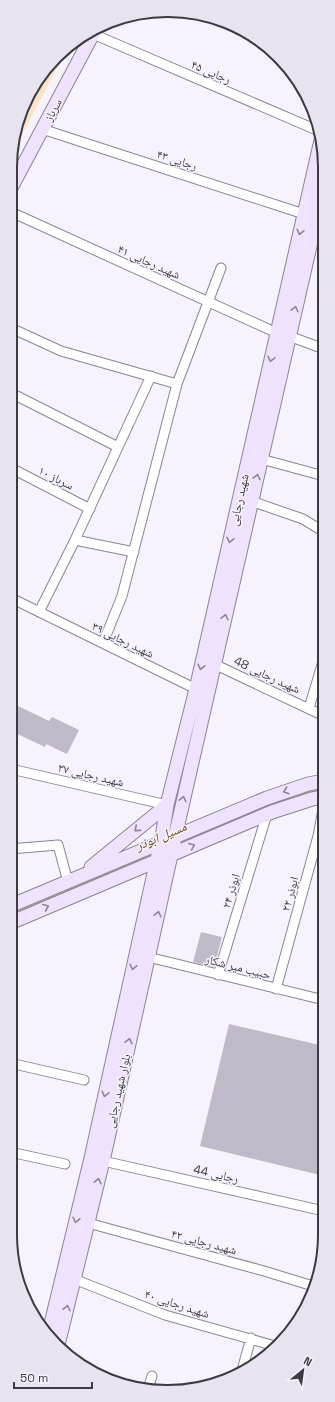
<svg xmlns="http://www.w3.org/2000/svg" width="335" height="1402" font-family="'Space Grotesk','Noto Naskh Arabic',sans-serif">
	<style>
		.green { fill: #fae3c7 }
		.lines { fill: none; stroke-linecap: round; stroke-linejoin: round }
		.canal { stroke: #ceb392; stroke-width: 11 }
		.building { fill: #c0b9ca }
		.street-casing { stroke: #8b8495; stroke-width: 11 }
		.secondary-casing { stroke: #8b8495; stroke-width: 15 }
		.street { stroke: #fff; stroke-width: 9 }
		.secondary { stroke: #eee2fc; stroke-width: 13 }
		.oneway { stroke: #8d8695 }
		.labels { text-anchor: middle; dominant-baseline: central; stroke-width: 3; stroke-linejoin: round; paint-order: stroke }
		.street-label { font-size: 12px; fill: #3d3a41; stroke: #f7f3fe }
		.water-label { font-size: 13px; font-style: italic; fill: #704b14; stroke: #f7f3fe }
		.rim { fill: none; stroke: #3d3a41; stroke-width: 2 }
	</style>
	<rect width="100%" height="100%" fill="#f7f3fe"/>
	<path class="green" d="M 67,48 L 11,156 L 11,147 L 31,89 Z"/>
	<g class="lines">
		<path class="canal" d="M 10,914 L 273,804 L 312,791 L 324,789"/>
	</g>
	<path class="building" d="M 14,704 L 49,721 L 52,717 L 79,730 L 67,754 L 46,744 L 45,747 L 11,731 L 11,711 Z
		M 201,932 L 222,937 L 214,967 L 193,962 Z
		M 229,1024 L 324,1046 L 324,1176 L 200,1146 Z"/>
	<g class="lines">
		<g class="street-casing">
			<path id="street" d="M 93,34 L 319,131
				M 42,129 L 304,214
				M 11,212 L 277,333
				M 11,328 L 61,351 L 177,384
				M 289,336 L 324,349
				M 11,393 L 118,447
				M 261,459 L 324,476
				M 11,468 L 90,509
				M 251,501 L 303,519 L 324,532
				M 75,540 L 134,552
				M 11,598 L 196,689
				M 39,612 L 75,540 L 151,376
				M 103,643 L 122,596 L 177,384 L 221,268
				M 214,664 L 324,716
				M 309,708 L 324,658
				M 11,769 L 167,805
				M 10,849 L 58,845 L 68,882
				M 148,957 L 324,1000
				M 218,975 L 267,814
				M 276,989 L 318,836 L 324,804
				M 10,1063 L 84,1080
				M 10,1152 L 65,1164
				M 103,1161 L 324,1211
				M 88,1223 L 264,1271 L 313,1286
				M 74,1279 L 165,1315 L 275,1346
				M 242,1370 L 251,1338
				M 148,1389 L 152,1376"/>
		</g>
		<g class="secondary-casing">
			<path id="secondary" d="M 11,188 L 94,32
				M 91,867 L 167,805
				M 10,906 L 267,798 L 308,784 L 324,781
				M 10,923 L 272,812 L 312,799 L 324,797
				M 48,1336 L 91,1158 L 162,837 L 167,805 L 196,689 L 321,140
				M 58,1345 L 103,1161 L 175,837 L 324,185"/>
		</g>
		<use href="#street" class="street"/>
		<use href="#secondary" class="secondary"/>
	</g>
	<defs><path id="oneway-chevron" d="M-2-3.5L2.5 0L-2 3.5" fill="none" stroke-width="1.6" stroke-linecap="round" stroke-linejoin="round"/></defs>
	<g class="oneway">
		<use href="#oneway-chevron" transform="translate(300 232) rotate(103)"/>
		<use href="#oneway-chevron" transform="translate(295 309) rotate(-77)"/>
		<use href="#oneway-chevron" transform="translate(271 359) rotate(103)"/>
		<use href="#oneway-chevron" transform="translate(257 477) rotate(-77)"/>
		<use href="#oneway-chevron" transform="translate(230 540) rotate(103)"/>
		<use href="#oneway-chevron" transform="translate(225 617) rotate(-77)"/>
		<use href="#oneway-chevron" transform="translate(201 667) rotate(103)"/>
		<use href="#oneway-chevron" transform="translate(286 791) rotate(162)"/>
		<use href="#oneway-chevron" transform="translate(183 799) rotate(-77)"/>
		<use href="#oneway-chevron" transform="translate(137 829) rotate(140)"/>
		<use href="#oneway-chevron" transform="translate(192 846) rotate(-23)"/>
		<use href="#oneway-chevron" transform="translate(46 907) rotate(-23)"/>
		<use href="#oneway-chevron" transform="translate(158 914) rotate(-77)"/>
		<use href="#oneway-chevron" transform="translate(133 967) rotate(103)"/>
		<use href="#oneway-chevron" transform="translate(129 1041) rotate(-77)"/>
		<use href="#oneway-chevron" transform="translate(105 1094) rotate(103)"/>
		<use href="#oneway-chevron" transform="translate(98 1181) rotate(-77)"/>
		<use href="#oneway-chevron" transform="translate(76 1220) rotate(103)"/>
		<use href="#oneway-chevron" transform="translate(67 1308) rotate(-77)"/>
	</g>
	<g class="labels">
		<g class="street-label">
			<text transform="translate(211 72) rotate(23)">رجایی ۴۵</text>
			<text transform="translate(53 110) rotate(-62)">سرباز</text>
			<text transform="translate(177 160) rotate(18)">رجایی ۴۳</text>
			<text transform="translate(149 262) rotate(24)">شهید رجایی ۴۱</text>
			<text transform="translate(56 478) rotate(27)">سرباز ۱۰</text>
			<text transform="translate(239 500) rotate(-77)">شهید رجایی</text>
			<text transform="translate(123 640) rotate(26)">شهید رجایی ۳۹</text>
			<text transform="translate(267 675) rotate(25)">شهید رجایی 48</text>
			<text transform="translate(91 775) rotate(13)">شهید رجایی ۳۷</text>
			<text transform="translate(231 891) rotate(-73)">ابوذر ۲۴</text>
			<text transform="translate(290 894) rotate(-75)">ابوذر ۲۲</text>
			<text transform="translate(238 967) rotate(14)">حبیب میر شکار</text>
			<text transform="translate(118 1091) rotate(-77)">بلوار شهید رجایی</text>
			<text transform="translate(216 1174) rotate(13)">رجایی 44</text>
			<text transform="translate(204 1242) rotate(15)">شهید رجایی ۴۲</text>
			<text transform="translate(177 1304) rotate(18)">شهید رجایی ۴۰</text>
		</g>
		<g class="water-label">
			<text transform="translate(161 836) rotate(-23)">مسیل ابوذر</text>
		</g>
	</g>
	<path d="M0 0H335V1402H0ZM167 17H168A150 150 0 0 1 318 167V1235A150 150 0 0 1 168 1385H167A150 150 0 0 1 17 1235V167A150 150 0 0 1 167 17Z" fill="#e8e4ef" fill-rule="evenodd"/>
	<path class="rim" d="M167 17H168A150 150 0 0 1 318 167V1235A150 150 0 0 1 168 1385H167A150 150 0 0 1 17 1235V167A150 150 0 0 1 167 17Z"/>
	<g transform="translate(303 1370) rotate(29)" stroke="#f7f3fe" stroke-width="3" paint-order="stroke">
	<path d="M0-3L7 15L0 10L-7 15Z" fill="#3d3a41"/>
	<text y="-6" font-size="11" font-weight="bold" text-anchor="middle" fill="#3d3a41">N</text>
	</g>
	<path d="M14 1382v6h78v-6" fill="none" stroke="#3d3a41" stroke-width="2"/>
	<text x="20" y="1382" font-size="12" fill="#3d3a41" stroke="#f7f3fe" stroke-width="3" paint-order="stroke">50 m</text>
</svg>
